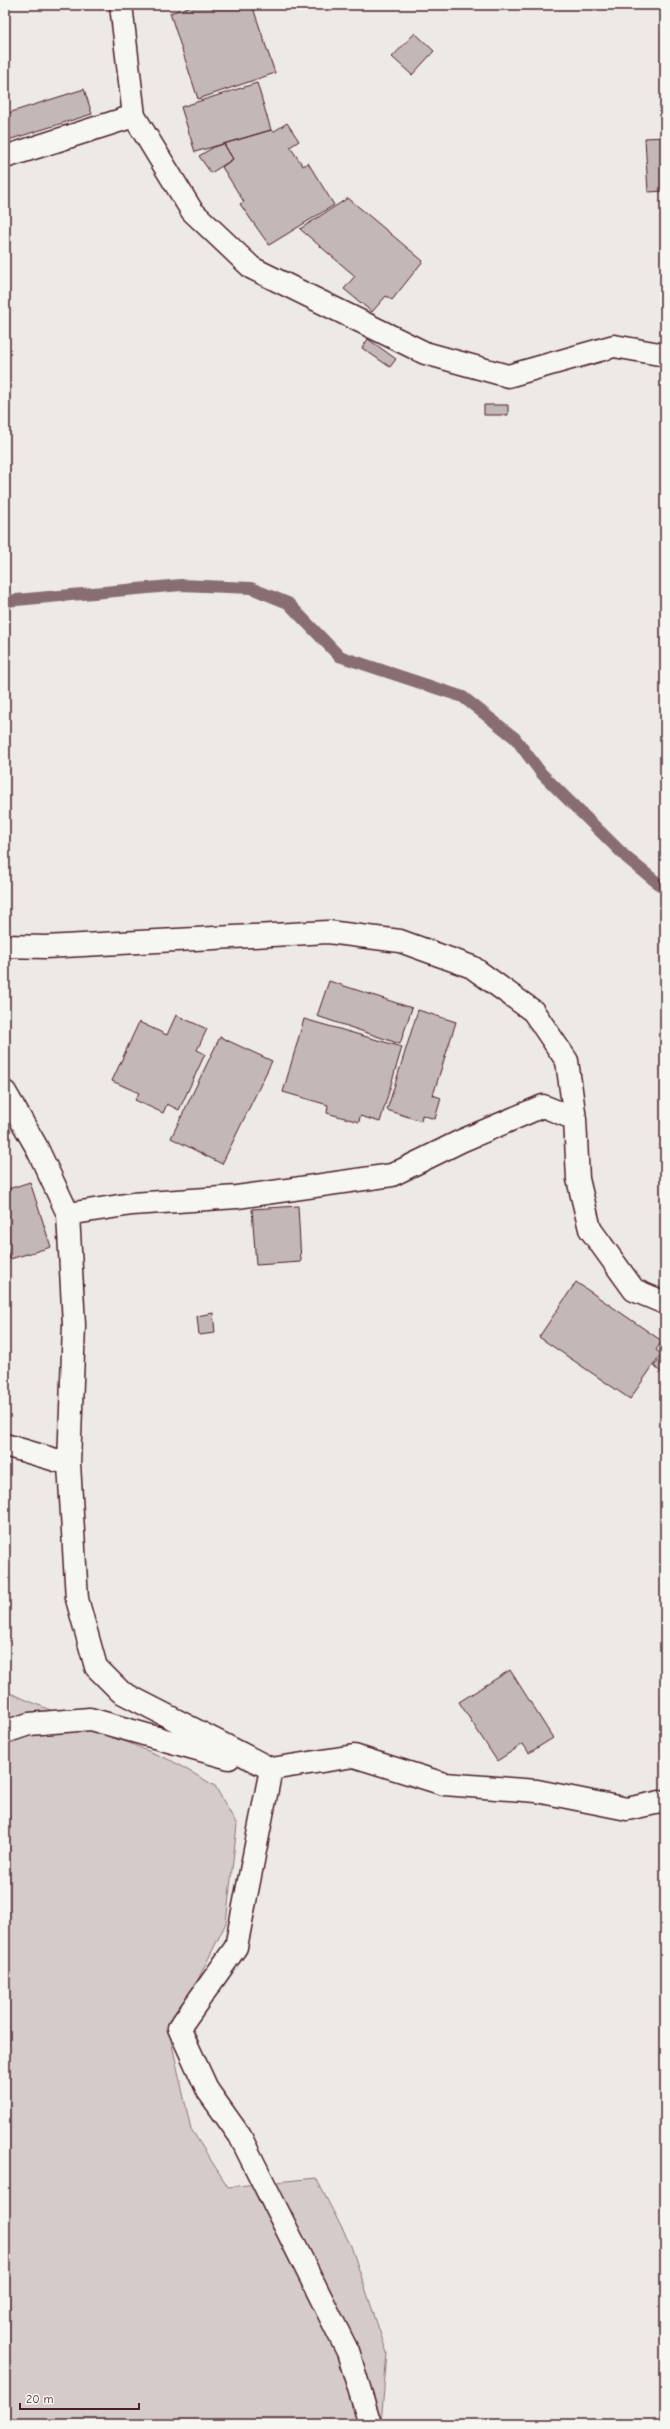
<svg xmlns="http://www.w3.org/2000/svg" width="670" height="2429" font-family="'Comic Neue',sans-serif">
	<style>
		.green { fill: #d4cbca; stroke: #8f757a }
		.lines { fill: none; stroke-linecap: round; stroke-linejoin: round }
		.stream { stroke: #886e73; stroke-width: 12 }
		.building { fill: #c4b7b7; stroke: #4a1f2b }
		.minor-casing { stroke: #4a1f2b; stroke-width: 25 }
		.minor { stroke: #f6f6f2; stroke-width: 22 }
	</style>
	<rect width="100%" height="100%" fill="#ece9e6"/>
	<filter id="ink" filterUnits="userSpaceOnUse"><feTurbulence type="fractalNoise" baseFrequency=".025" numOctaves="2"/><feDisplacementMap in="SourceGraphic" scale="8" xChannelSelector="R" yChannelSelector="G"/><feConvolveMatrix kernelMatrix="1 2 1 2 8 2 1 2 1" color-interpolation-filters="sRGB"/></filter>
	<g filter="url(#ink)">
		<path class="green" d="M 5,1691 L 172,1761 L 215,1786 L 237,1825 L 226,1923 L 170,2036 L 191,2129 L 228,2187 L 316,2178 L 351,2246 L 387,2353 L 381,2424 L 5,2424 Z"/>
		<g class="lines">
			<path class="stream" d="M 5,601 L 181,585 L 251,588 L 288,603 L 339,656 L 463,697 L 515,738 L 542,774 L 627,858 L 665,889"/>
		</g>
		<path class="building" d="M 195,5 L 252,5 L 275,73 L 198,99 L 170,13 Z
			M 415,33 L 434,51 L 412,75 L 392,57 Z
			M 257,83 L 271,130 L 195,152 L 181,107 Z
			M 84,89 L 92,114 L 5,141 L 5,114 Z
			M 287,123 L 299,141 L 290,147 L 303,166 L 308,163 L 334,205 L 269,245 L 240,204 L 244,202 L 222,167 L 233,159 L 224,144 L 271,130 L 273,132 Z
			M 665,137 L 665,191 L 648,192 L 645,138 Z
			M 224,144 L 233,159 L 211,173 L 199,156 L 214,147 Z
			M 348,198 L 423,261 L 392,300 L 386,296 L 372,312 L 344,289 L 355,276 L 300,229 Z
			M 368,339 L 396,359 L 390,367 L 362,348 Z
			M 484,405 L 508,405 L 508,415 L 484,415 Z
			M 329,981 L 412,1008 L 400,1044 L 317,1016 Z
			M 418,1010 L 456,1022 L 433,1095 L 441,1098 L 435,1119 L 422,1115 L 421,1121 L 387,1110 Z
			M 176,1015 L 207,1029 L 197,1050 L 205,1054 L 179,1110 L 167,1104 L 163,1113 L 135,1100 L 139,1093 L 112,1081 L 139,1022 L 167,1035 Z
			M 304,1019 L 402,1047 L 380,1122 L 360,1116 L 359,1122 L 327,1113 L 328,1105 L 283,1092 Z
			M 220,1037 L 272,1061 L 222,1164 L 171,1138 Z
			M 30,1182 L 51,1247 L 10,1259 L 5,1243 L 5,1190 Z
			M 298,1206 L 301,1262 L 256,1265 L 252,1209 Z
			M 576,1282 L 662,1341 L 656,1350 L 661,1354 L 630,1399 L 539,1337 Z
			M 213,1313 L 215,1333 L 199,1335 L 197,1316 Z
			M 665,1354 L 665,1376 L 654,1366 Z
			M 510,1670 L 553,1738 L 529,1753 L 523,1744 L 497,1761 L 459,1702 Z"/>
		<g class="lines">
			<g class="minor-casing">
				<path id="minor" d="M 121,5 L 134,116 L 192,211 L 252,268 L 425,353 L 508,376 L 614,346 L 665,355
					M 5,157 L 134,116
					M 5,946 L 45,947 L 328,932 L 400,941 L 472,967 L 533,1011 L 567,1061 L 575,1119 L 578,1179 L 590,1229 L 634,1290 L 665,1303
					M 5,1092 L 36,1146 L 68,1214 L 74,1325 L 69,1464 L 77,1599 L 96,1667 L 121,1692 L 271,1769 L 354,1756 L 444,1784 L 537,1791 L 627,1809 L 665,1801
					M 68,1214 L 132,1204 L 237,1197 L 392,1175 L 461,1141 L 543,1106 L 575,1119
					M 5,1445 L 69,1464
					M 5,1732 L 29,1724 L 90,1719 L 229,1758
					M 271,1769 L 236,1947 L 179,2028 L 208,2091 L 240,2136 L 348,2352 L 370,2424"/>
			</g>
			<use href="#minor" class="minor"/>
		</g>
	</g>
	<rect width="670" height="2429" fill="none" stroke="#f6f6f2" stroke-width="20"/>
	<rect x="10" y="10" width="650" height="2409" fill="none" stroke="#4a1f2b" stroke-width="1.5" filter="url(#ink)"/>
	<path d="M20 2403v6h119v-6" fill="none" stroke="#4a1f2b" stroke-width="2"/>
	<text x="26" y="2403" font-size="12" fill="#4a1f2b" stroke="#f6f6f2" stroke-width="3" paint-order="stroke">20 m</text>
</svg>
